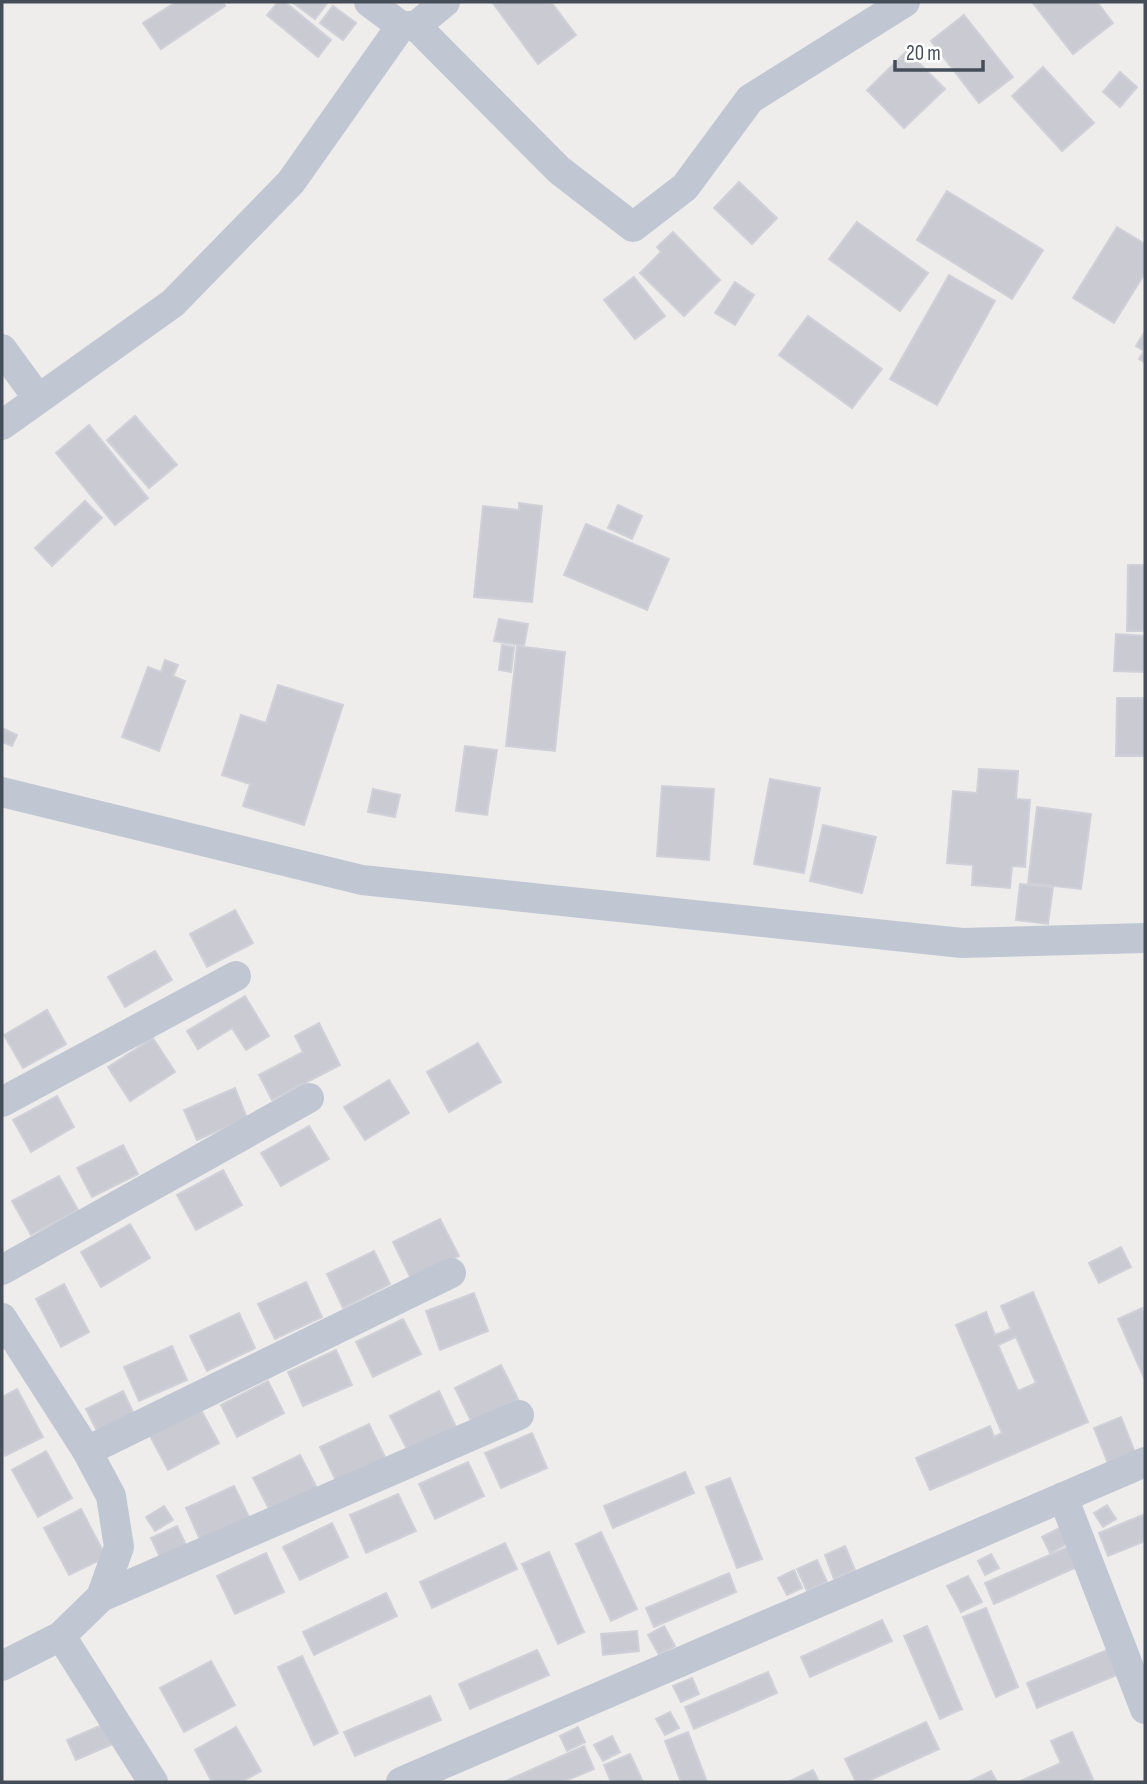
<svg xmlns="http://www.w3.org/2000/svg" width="1147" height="1784" font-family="'Sofia Sans Condensed',sans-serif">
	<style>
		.building { fill: #c9cad2; stroke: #d0d1d8; stroke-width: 2; fill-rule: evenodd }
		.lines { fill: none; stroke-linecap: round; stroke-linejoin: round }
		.street { stroke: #c0c7d2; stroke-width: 30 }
	</style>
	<rect width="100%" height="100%" fill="#efecec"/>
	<path class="building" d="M 176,2 L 223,2 L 225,6 L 161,49 L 143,23 Z
		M 278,2 L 285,2 L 331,40 L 318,57 L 267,15 Z
		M 292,2 L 328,2 L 315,19 Z
		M 492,2 L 551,2 L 576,35 L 538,64 Z
		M 1032,2 L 1097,2 L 1113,23 L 1073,54 Z
		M 333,6 L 356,23 L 343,40 L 320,23 Z
		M 964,15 L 1013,77 L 979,103 L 931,41 Z
		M 907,51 L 945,89 L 904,128 L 867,90 Z
		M 1043,67 L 1094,123 L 1062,151 L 1012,96 Z
		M 1120,72 L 1137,87 L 1120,107 L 1103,92 Z
		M 739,182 L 777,218 L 752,244 L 714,208 Z
		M 947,191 L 1043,250 L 1012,299 L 917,240 Z
		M 857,222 L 928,273 L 900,311 L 829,259 Z
		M 1117,227 L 1145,244 L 1145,273 L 1114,323 L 1073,298 Z
		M 673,232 L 720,280 L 684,316 L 640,273 L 661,252 L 657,247 Z
		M 949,275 L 995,301 L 937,405 L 890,379 Z
		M 634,277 L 665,316 L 635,339 L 604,300 Z
		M 735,282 L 754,295 L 735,325 L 715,313 Z
		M 808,316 L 882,369 L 852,408 L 779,355 Z
		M 1145,331 L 1145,363 L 1139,359 L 1144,351 L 1136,346 Z
		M 135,416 L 177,465 L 149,488 L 107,440 Z
		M 89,425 L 148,498 L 115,525 L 56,453 Z
		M 85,501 L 102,518 L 52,566 L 35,548 Z
		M 519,503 L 542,506 L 532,602 L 474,597 L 483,506 L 519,510 Z
		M 618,505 L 642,516 L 632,539 L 608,528 Z
		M 586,524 L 669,559 L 647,610 L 564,575 Z
		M 1128,565 L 1145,565 L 1145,631 L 1127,631 Z
		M 499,619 L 528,624 L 524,646 L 494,641 Z
		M 1116,634 L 1145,636 L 1145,672 L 1114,671 Z
		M 502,645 L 514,647 L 511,672 L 499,670 Z
		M 517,646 L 565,652 L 555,751 L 506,746 Z
		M 165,660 L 178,665 L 173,676 L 185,681 L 159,751 L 122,737 L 148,667 L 161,672 Z
		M 278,685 L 343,705 L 304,825 L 243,806 L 250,784 L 222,775 L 241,715 L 266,723 Z
		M 1117,698 L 1145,698 L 1145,756 L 1116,756 Z
		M 2,728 L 17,735 L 12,746 L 2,742 Z
		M 465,746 L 497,750 L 487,815 L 456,811 Z
		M 979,769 L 1018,771 L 1016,799 L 1030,800 L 1025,867 L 1012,866 L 1010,888 L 972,885 L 973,865 L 947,863 L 953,791 L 977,793 Z
		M 770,779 L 820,788 L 804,873 L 754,864 Z
		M 662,786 L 714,789 L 709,860 L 657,856 Z
		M 373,789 L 400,795 L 395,817 L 368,812 Z
		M 1037,807 L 1091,814 L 1081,889 L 1028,883 Z
		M 823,825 L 876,837 L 862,893 L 810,881 Z
		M 1020,884 L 1053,887 L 1048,924 L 1016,920 Z
		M 235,910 L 253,943 L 207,967 L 190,934 Z
		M 155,951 L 172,980 L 125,1007 L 108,977 Z
		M 245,996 L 269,1036 L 246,1050 L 232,1028 L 198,1049 L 187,1031 Z
		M 47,1010 L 66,1044 L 23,1068 L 4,1035 Z
		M 319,1023 L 340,1065 L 272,1100 L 259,1075 L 303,1052 L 295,1036 Z
		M 153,1038 L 175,1072 L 130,1101 L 108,1067 Z
		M 478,1043 L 501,1082 L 449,1112 L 427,1072 Z
		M 389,1080 L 409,1113 L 365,1140 L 344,1107 Z
		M 235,1088 L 247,1118 L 197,1140 L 184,1110 Z
		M 57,1096 L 74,1127 L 31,1152 L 13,1120 Z
		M 309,1126 L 329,1159 L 281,1186 L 261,1153 Z
		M 123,1145 L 138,1174 L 92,1197 L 77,1168 Z
		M 223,1170 L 242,1205 L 196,1230 L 177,1195 Z
		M 59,1176 L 78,1210 L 31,1235 L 12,1201 Z
		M 440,1219 L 459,1256 L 411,1279 L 393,1242 Z
		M 130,1224 L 150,1258 L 101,1287 L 81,1252 Z
		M 1121,1247 L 1131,1267 L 1099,1283 L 1089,1263 Z
		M 374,1251 L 390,1284 L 343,1308 L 327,1274 Z
		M 306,1282 L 322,1317 L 275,1339 L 258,1304 Z
		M 64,1284 L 89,1332 L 61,1347 L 36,1299 Z
		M 1033,1292 L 1088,1422 L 930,1490 L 916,1458 L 990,1426 L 994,1437 L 1002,1433 L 956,1325 L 986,1312 L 995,1335 L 1011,1329 L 1001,1306 ZM 1016,1337 L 1036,1383 L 1018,1391 L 998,1345 Z
		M 474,1293 L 488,1331 L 440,1350 L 426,1311 Z
		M 1142,1308 L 1145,1316 L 1145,1380 L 1118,1319 Z
		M 239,1313 L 255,1348 L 207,1371 L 190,1336 Z
		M 403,1319 L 421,1354 L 373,1377 L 356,1342 Z
		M 172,1346 L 187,1380 L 139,1401 L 124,1367 Z
		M 336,1350 L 352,1385 L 303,1406 L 288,1372 Z
		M 501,1365 L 518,1399 L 472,1423 L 455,1388 Z
		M 268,1381 L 284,1413 L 237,1437 L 221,1405 Z
		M 17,1389 L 43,1437 L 5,1456 L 2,1449 L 2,1397 Z
		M 123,1391 L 134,1414 L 97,1431 L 86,1409 Z
		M 439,1391 L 456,1427 L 408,1451 L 390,1416 Z
		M 201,1410 L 219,1443 L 168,1470 L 150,1436 Z
		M 1121,1417 L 1136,1455 L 1109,1466 L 1094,1428 Z
		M 369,1424 L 386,1459 L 337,1483 L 320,1447 Z
		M 532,1433 L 547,1468 L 501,1488 L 485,1453 Z
		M 46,1451 L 72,1498 L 38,1517 L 12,1470 Z
		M 300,1455 L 317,1488 L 270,1511 L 253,1478 Z
		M 468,1462 L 484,1496 L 435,1519 L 419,1484 Z
		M 685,1472 L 694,1493 L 613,1528 L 604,1506 Z
		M 730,1478 L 762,1559 L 737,1568 L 706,1487 Z
		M 234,1486 L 250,1519 L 201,1542 L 186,1508 Z
		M 398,1494 L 416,1531 L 366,1553 L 350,1515 Z
		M 1107,1505 L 1116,1519 L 1103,1527 L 1094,1513 Z
		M 164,1506 L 173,1520 L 155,1531 L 146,1517 Z
		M 81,1509 L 106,1557 L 69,1575 L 44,1528 Z
		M 1145,1514 L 1145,1541 L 1108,1556 L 1099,1533 Z
		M 332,1523 L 348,1557 L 300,1580 L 283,1547 Z
		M 177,1526 L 186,1545 L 160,1557 L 151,1538 Z
		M 1061,1527 L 1069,1543 L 1050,1553 L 1042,1537 Z
		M 601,1532 L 637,1609 L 611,1621 L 576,1544 Z
		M 505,1543 L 517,1569 L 432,1608 L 420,1582 Z
		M 845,1546 L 855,1570 L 834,1579 L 825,1555 Z
		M 1068,1547 L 1077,1567 L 994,1604 L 985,1583 Z
		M 549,1552 L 584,1632 L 558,1644 L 522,1564 Z
		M 266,1553 L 284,1592 L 235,1614 L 217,1576 Z
		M 991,1554 L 999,1568 L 985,1575 L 978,1561 Z
		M 817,1560 L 827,1582 L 807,1591 L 797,1569 Z
		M 794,1570 L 802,1588 L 787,1595 L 778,1578 Z
		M 729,1573 L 736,1592 L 654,1627 L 646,1608 Z
		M 968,1576 L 982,1602 L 961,1612 L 947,1586 Z
		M 386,1593 L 397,1616 L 314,1655 L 303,1632 Z
		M 986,1608 L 1018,1687 L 996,1697 L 963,1617 Z
		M 882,1620 L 892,1641 L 810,1677 L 801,1657 Z
		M 664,1626 L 675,1646 L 659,1655 L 648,1635 Z
		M 927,1626 L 962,1709 L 940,1719 L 904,1636 Z
		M 637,1631 L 639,1651 L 603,1655 L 601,1634 Z
		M 537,1650 L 549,1675 L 470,1709 L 459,1684 Z
		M 1107,1650 L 1117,1675 L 1037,1708 L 1027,1683 Z
		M 302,1656 L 338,1733 L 314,1745 L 278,1667 Z
		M 211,1661 L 235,1705 L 184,1732 L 160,1688 Z
		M 768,1672 L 777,1693 L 694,1729 L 685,1707 Z
		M 692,1678 L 699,1694 L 681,1702 L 673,1686 Z
		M 430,1696 L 441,1720 L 355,1756 L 344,1732 Z
		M 670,1712 L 679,1728 L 665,1735 L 656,1719 Z
		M 926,1722 L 939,1749 L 866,1782 L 856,1782 L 845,1759 Z
		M 104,1724 L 113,1744 L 76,1760 L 67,1740 Z
		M 236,1727 L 261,1771 L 241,1782 L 212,1782 L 195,1750 Z
		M 578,1727 L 585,1742 L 567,1751 L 560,1736 Z
		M 688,1732 L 707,1782 L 681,1782 L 665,1741 Z
		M 1072,1732 L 1093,1779 L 1086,1782 L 1018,1782 L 1061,1763 L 1051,1741 Z
		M 612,1736 L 620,1752 L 603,1761 L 594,1745 Z
		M 584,1746 L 594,1769 L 563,1782 L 504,1782 Z
		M 630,1754 L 643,1782 L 611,1782 L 604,1765 Z
		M 813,1770 L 819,1782 L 788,1782 Z
		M 991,1771 L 997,1782 L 971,1782 L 970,1781 Z"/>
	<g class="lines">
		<path class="street" d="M 369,2 L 401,26
			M 416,26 L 559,170 L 633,227 L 685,187 L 750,99 L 905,2
			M 2,349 L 37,397
			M 2,425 L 173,303 L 291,182 L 401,26 L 416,26 L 445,2
			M 2,792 L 362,880 L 962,943 L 1145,938
			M 2,1102 L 236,976
			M 2,1270 L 309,1098
			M 2,1318 L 87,1451 L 111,1496 L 119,1547 L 101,1597 L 61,1636
			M 87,1451 L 451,1273
			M 1063,1497 L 1145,1709
			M 101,1597 L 519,1415
			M 2,1666 L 61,1636 L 153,1782
			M 401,1782 L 1145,1462"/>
	</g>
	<rect width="1147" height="1784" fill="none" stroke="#454d59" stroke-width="7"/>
	<path d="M895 60v10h88v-10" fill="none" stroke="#454d59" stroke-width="3.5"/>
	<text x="906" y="60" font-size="21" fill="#454d59" stroke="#ffffff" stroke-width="5" paint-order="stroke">20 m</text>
</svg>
